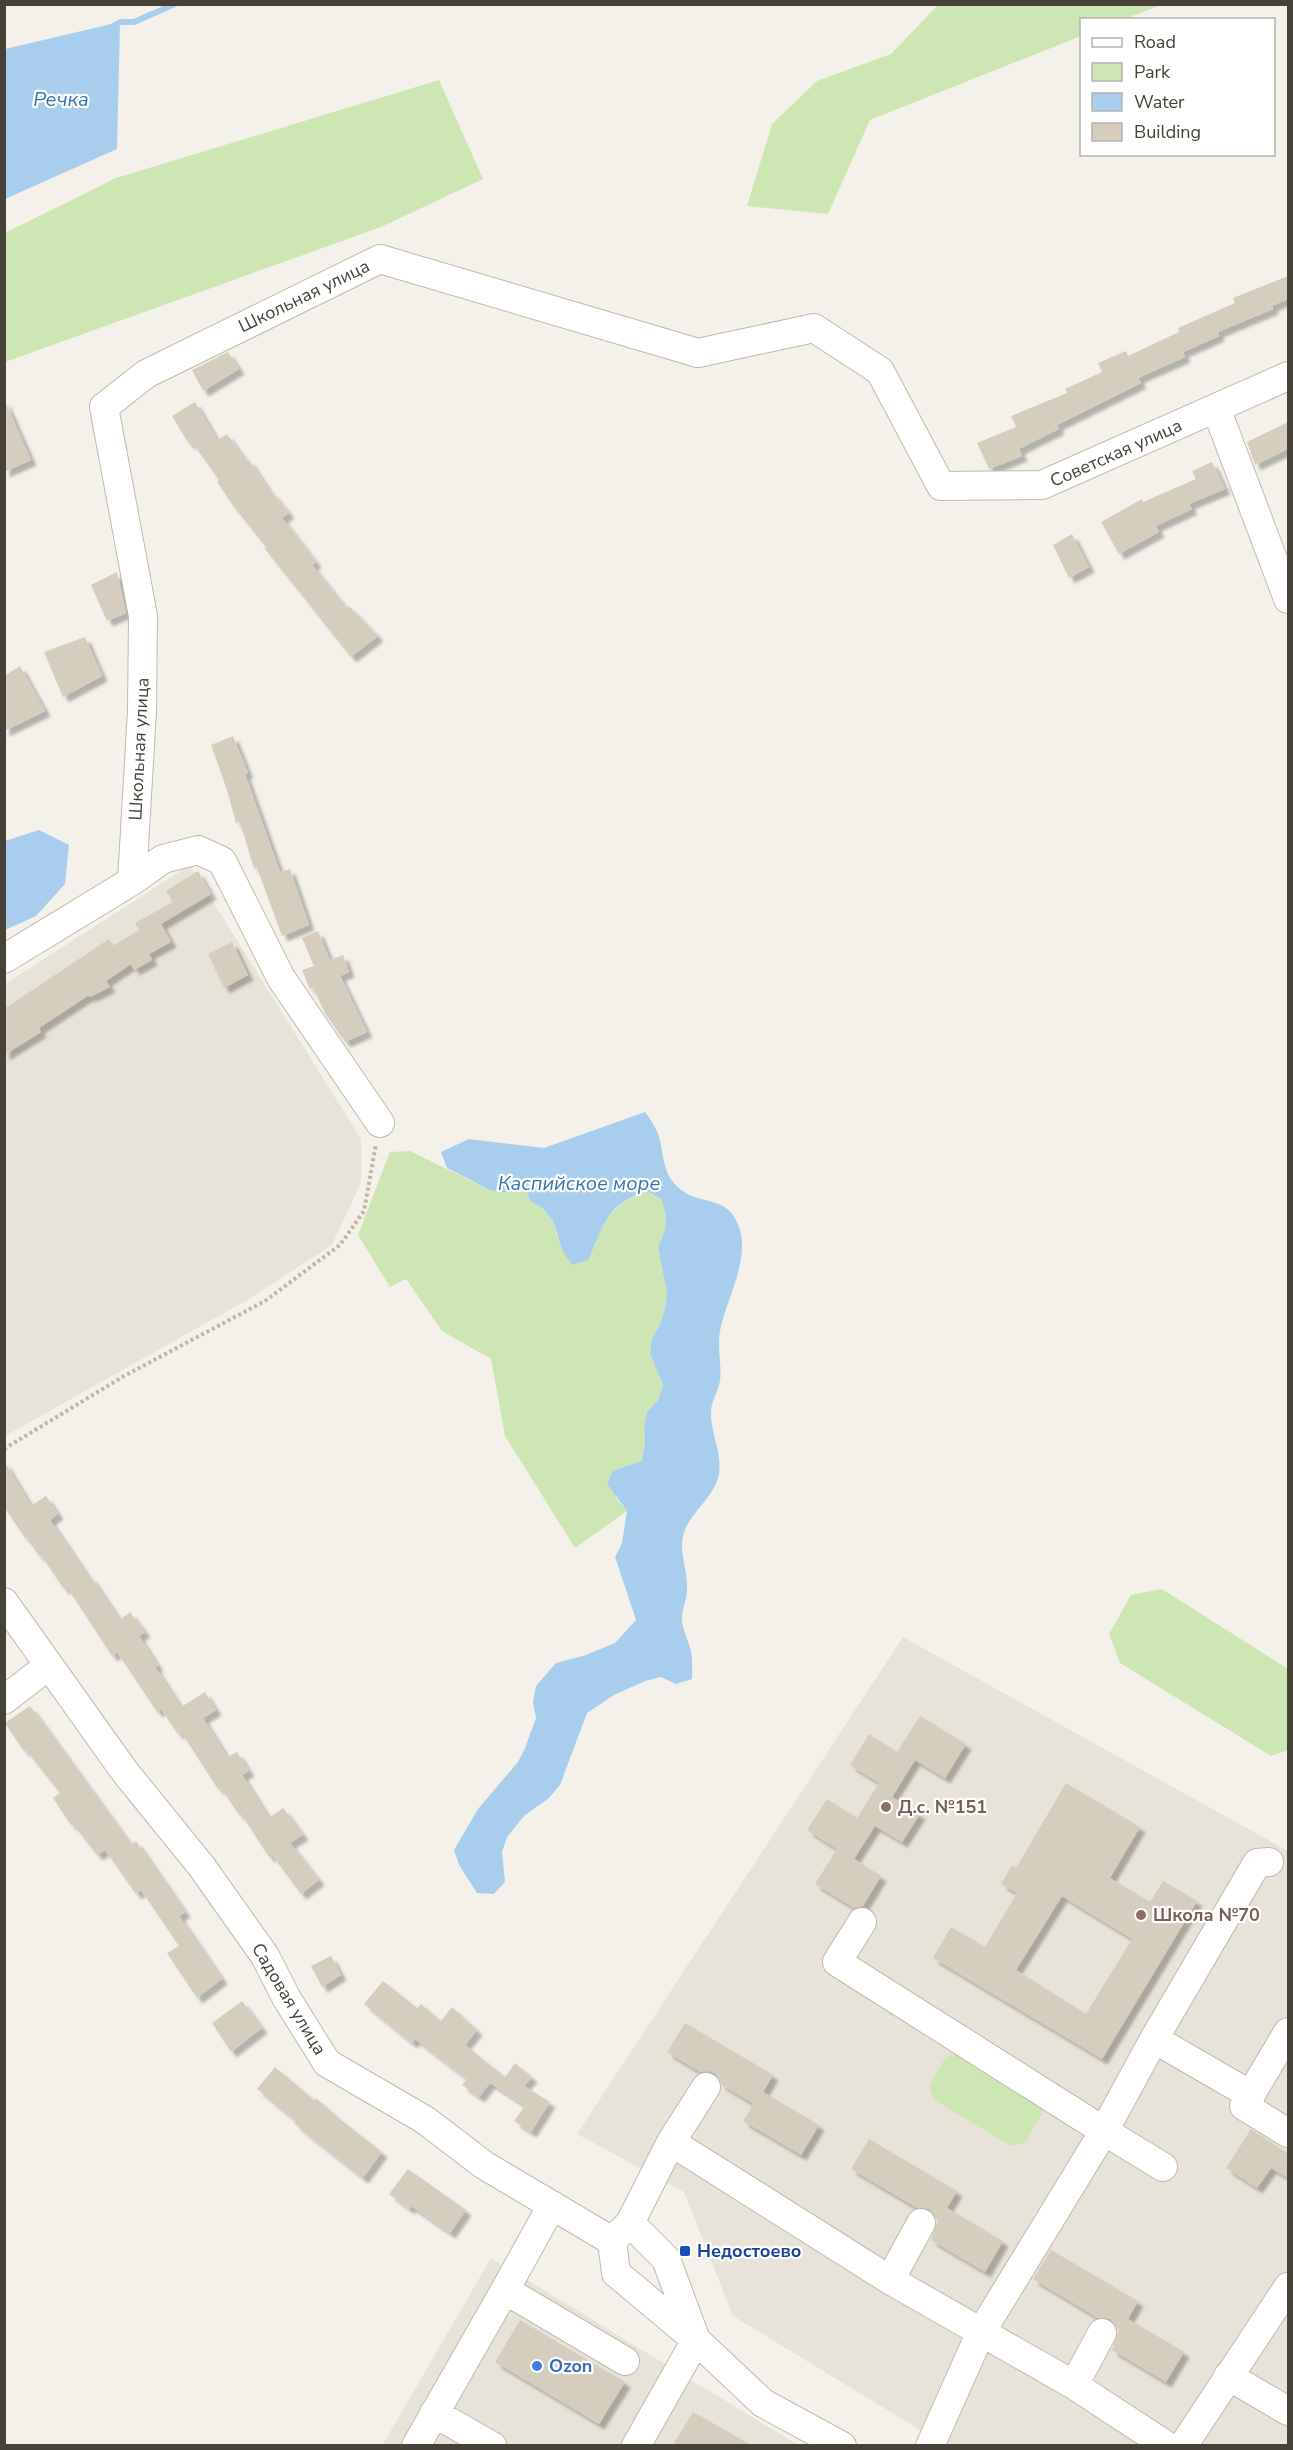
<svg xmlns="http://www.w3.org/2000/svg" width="1293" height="2450" font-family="'Nunito Sans',sans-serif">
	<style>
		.residential { fill: #e8e3d8 }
		.green { fill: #cde6b4 }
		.water { fill: #a9ceed }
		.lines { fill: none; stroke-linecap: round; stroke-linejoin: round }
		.stream { stroke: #a9ceed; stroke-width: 6 }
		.building { fill: #d5cebf; fill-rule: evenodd; filter: url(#shadow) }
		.minor-casing { stroke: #bfbaac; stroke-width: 30 }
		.path { stroke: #c0b69e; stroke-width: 4; stroke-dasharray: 3 3; stroke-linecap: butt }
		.minor { stroke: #fff; stroke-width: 28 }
		.education-dot { fill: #8d6e63; stroke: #fff; stroke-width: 2 }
		.transit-dot { fill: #1a4fb4; stroke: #fff; stroke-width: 2 }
		.shop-dot { fill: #3f7fe0; stroke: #fff; stroke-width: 2 }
		.labels { text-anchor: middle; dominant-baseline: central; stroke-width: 4.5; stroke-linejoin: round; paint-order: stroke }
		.street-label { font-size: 18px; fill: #474238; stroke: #fff }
		.education-label { font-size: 18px; font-weight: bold; fill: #785e54; stroke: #fff; text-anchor: start }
		.transit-label { font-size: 18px; font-weight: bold; fill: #164399; stroke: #fff; text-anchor: start }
		.shop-label { font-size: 18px; font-weight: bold; fill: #366cbe; stroke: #fff; text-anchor: start }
		.water-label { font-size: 20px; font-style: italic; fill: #3575af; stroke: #fff }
	</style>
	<defs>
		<filter id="shadow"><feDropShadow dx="5.5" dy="5.5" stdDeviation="1.5" flood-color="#0004"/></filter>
	</defs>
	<rect width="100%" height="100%" fill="#f4f1ea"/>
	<path class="residential" d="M 190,865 L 361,1139 L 361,1183 L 332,1245 L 249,1299 L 5,1436 L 5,984 Z
		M 903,1637 L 1288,1851 L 1288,2445 L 945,2445 L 733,2316 L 684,2192 L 577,2134 Z
		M 491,2258 L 798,2445 L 382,2446 Z"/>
	<path class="green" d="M 938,5 L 1162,5 L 1124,19 L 1082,20 L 1081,36 L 870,120 L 828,214 L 747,206 L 772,124 L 817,81 L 891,54 Z
		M 439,80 L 483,179 L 381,227 L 5,362 L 5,233 L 116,178 Z
		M 410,1151 L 492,1191 L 509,1193 L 524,1187 L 531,1202 L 543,1208 L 553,1221 L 557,1236 L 595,1246 C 603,1217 619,1201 647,1191 L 661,1199 L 666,1215 L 665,1230 L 658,1247 L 667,1294 L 665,1309 L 660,1324 L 652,1338 L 650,1354 L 663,1385 L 658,1400 L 647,1412 L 644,1427 L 645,1442 L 642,1461 L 614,1471 L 616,1498 L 627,1511 L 575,1548 L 505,1436 L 491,1359 L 442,1331 L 406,1279 L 390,1287 L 358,1235 L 390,1152 Z
		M 1162,1589 L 1288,1669 L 1288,1750 L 1271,1756 L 1120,1663 L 1109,1634 L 1131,1595 Z
		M 964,2052 L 1037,2097 L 1043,2112 L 1026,2142 L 1011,2146 L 934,2100 L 929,2085 L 946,2057 Z"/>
	<path class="water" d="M 120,22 L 117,149 L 5,199 L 5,49 Z
		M 39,830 L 69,845 L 65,884 L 36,916 L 5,930 L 5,841 Z
		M 645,1112 C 651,1120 657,1129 660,1140 C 664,1158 663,1175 680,1189 C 702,1207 729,1193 740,1230 C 749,1262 726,1300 720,1331 C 717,1348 722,1364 720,1381 C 718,1393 710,1402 711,1416 C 712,1436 722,1453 719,1474 C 714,1501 682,1516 682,1545 C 682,1560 688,1575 687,1590 C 687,1600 681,1611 682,1621 C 683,1630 688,1639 690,1648 C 693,1658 692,1668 692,1679 L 676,1684 L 661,1677 L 645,1681 L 614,1695 L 587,1713 L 560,1785 L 549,1798 L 524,1816 L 507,1837 L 502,1852 L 505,1882 L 494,1894 L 477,1893 L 459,1865 L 454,1850 L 478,1809 L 518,1762 L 525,1748 L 536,1718 L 533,1702 L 536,1686 L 556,1663 L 586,1655 L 615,1643 L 636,1620 L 615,1557 L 622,1543 L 627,1511 L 607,1484 L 613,1471 L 642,1461 L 645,1442 L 644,1427 L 647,1412 L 658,1400 L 663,1385 L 650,1354 L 652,1338 L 660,1324 L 665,1309 L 667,1294 L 658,1247 L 665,1230 L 666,1215 L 661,1199 L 647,1191 C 605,1205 605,1224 588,1260 L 572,1265 L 563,1252 L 553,1221 L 543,1208 L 531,1202 L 524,1187 L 509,1193 L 492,1191 L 447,1168 L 441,1152 L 469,1139 L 544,1148 Z"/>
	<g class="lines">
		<path class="stream" d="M 115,25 L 120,22 L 134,22 L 175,4"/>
	</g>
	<path class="building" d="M 1288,276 L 1288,299 L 1272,306 L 1273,309 L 1218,332 L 1219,336 L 1183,352 L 1185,357 L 1138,378 L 1141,383 L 1057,425 L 1059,429 L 1019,449 L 1022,456 L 989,469 L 977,443 L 1016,427 L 1011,416 L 1067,393 L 1065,389 L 1102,372 L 1098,363 L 1126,351 L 1128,356 L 1179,332 L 1178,328 L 1235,303 L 1233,298 Z
		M 228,352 L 239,369 L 203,391 L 192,370 Z
		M 4,399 L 31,460 L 4,472 Z
		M 195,402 L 217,440 L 227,434 L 246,461 L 249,460 L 271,493 L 272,492 L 289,513 L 282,518 L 316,562 L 312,565 L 346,608 L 349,606 L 378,636 L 351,657 L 265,549 L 266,547 L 234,507 L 217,482 L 219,480 L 192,442 L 189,444 L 172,416 Z
		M 1288,422 L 1288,449 L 1255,465 L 1247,442 Z
		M 1212,462 L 1225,489 L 1189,504 L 1192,509 L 1156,526 L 1159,532 L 1119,554 L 1101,522 L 1142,499 L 1143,502 L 1196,479 L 1192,471 Z
		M 1072,534 L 1089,567 L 1069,578 L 1053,545 Z
		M 117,572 L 126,613 L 107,621 L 91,585 Z
		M 85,637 L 102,676 L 63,697 L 44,652 Z
		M 20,666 L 45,711 L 4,731 L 4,676 Z
		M 233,736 L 248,773 L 245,774 L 280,872 L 290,869 L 309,925 L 282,936 L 257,868 L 254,869 L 240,822 L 236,823 L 227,790 L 211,745 Z
		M 198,871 L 211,894 L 161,924 L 171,942 L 149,954 L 152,960 L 134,970 L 131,964 L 106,981 L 110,987 L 90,997 L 89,995 L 39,1028 L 41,1032 L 4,1055 L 4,1009 L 109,939 L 113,946 L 139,930 L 135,923 L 173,902 L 166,891 Z
		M 318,931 L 330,960 L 343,955 L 349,972 L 340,976 L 367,1032 L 345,1042 L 325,1013 L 313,988 L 310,989 L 302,970 L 314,966 L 302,938 Z
		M 232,942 L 248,975 L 224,988 L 208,954 Z
		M 4,1461 L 31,1506 L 46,1496 L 58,1514 L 50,1520 L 89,1578 L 91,1577 L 120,1620 L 130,1612 L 145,1632 L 139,1636 L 158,1666 L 155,1667 L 181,1707 L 205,1692 L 216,1710 L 203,1718 L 227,1757 L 237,1752 L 249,1771 L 242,1775 L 269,1818 L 283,1808 L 303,1835 L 290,1843 L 319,1880 L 301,1894 L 272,1855 L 269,1857 L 241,1814 L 239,1815 L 221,1788 L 218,1789 L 181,1732 L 178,1734 L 161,1709 L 157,1712 L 117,1652 L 112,1656 L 67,1587 L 64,1589 L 41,1555 L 39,1556 L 26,1537 L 25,1538 L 4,1507 Z
		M 30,1706 L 131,1845 L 136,1841 L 185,1912 L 179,1916 L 222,1979 L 197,1998 L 167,1953 L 179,1946 L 141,1890 L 136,1894 L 105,1850 L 97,1855 L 73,1824 L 71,1825 L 53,1798 L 60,1793 L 26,1750 L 24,1751 L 5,1723 Z
		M 920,1716 L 966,1744 L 945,1778 L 915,1760 L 892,1797 L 920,1814 L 902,1842 L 875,1826 L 854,1859 L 881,1876 L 863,1906 L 854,1908 L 815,1884 L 837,1849 L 807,1830 L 827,1799 L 857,1818 L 879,1783 L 850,1765 L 869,1734 L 897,1752 Z
		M 1066,1783 L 1140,1827 L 1110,1878 L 1150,1902 L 1163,1881 L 1197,1901 L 1102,2059 L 933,1958 L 951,1927 L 985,1947 L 1017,1893 L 1001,1884 L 1012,1865 L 1016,1868 ZM 1062,1896 L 1132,1939 L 1086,2014 L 1016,1970 Z
		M 331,1956 L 341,1975 L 322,1987 L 311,1966 Z
		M 383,1981 L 417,2008 L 421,2004 L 441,2021 L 452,2007 L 477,2030 L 465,2045 L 505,2077 L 515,2063 L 532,2077 L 524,2086 L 550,2102 L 531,2132 L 514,2121 L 525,2106 L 490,2083 L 479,2097 L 462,2085 L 467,2079 L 415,2039 L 412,2043 L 364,2004 Z
		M 242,2001 L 262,2028 L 231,2052 L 212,2023 Z
		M 685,2023 L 773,2075 L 763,2092 L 819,2125 L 801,2155 L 743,2121 L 754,2104 L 722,2085 L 715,2073 L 707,2071 L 700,2072 L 667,2052 Z
		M 275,2067 L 314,2100 L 316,2098 L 337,2117 L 382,2152 L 363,2178 L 311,2137 L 294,2123 L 296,2121 L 257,2089 Z
		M 1251,2129 L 1288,2154 L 1288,2178 L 1271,2168 L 1257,2188 L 1226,2168 Z
		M 869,2139 L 957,2191 L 947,2208 L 1003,2241 L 985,2272 L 931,2240 L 938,2220 L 929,2209 L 917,2208 L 851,2169 Z
		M 408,2169 L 466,2210 L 450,2233 L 411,2206 L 409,2209 L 389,2194 Z
		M 1051,2250 L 1138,2301 L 1128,2319 L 1184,2352 L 1166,2382 L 1112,2350 L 1119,2330 L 1110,2319 L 1098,2318 L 1033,2279 Z
		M 520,2320 L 625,2382 L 599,2424 L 495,2362 Z
		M 693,2412 L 751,2445 L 673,2445 Z"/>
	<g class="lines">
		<g class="minor-casing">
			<path id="minor" d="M 1216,408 L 1288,599
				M 132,881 L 142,711 L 143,616 L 104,407 L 146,374 L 380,259 L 698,353 L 814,328 L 880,371 L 941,486 L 1042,485 L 1288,376
				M 4,959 L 132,881 L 163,859 L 198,850 L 222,861 L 281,978 L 380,1123
				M 4,1602 L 125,1772 L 202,1867 L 265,1956 L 287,1999 L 327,2063 L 425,2120 L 484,2165 L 612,2241
				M 4,1700 L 48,1666
				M 862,1922 L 837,1962 L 1104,2131 L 1154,2039
				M 1288,2032 L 1244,2106 L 1288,2133
				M 1251,2095 L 1154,2039 L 1257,1863 L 1269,1862
				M 671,2142 L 890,2280 L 1074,2385 L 1167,2446
				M 630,2223 L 671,2142 L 706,2087
				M 612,2241 L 616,2273 L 696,2340 L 763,2403 L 842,2446
				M 612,2241 L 630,2223 L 666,2259 L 696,2340
				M 890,2280 L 921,2223
				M 505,2290 L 552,2205
				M 1228,2376 L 1288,2411
				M 1074,2385 L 1102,2333
				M 434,2413 L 492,2446
				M 416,2446 L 505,2290 L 625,2361
				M 636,2446 L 696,2340
				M 930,2446 L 980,2334 L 1104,2131 L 1163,2167
				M 1183,2446 L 1288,2287"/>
		</g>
		<path class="path" d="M 4,1449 L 124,1376 L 265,1301 L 340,1245 L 364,1211 L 376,1144"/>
		<use href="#minor" class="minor"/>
	</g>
	<g class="education-dot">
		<circle cx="886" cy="1807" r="6"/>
		<circle cx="1141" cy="1915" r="6"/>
	</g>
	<rect class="transit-dot" x="679" y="2245" width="12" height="12" rx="3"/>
	<circle class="shop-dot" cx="537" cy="2366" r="6"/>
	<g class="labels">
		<g class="street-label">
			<text transform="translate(304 296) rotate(-26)">Школьная улица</text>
			<text transform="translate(1116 453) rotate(-24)">Советская улица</text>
			<text transform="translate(139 749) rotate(-87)">Школьная улица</text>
			<text transform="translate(289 1999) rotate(59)">Садовая улица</text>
		</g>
		<g class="education-label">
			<text x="898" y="1807">Д.с. №151</text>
			<text x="1153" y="1915">Школа №70</text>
		</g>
		<g class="transit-label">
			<text x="697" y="2251">Недостоево</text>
		</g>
		<g class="shop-label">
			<text x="549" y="2366">Ozon</text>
		</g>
		<g class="water-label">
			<text x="61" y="99">Речка</text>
			<text x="579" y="1183">Каспийское море</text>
		</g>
	</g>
	<rect width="1293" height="2450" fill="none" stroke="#474238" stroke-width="12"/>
	<rect x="1080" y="18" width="195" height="138" fill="#ffffff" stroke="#b5b3af" stroke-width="1.5"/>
	<rect x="1092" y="38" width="30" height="9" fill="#ffffff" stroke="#b5b3af" stroke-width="1.5"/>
	<text x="1134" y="48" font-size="18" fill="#474238">Road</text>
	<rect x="1092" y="63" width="30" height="18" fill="#cde6b4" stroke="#b5b3af" stroke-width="1.5"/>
	<text x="1134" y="78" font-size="18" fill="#474238">Park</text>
	<rect x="1092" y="93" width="30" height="18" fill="#a9ceed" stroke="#b5b3af" stroke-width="1.5"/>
	<text x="1134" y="108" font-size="18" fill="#474238">Water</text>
	<rect x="1092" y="123" width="30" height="18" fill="#d5cebf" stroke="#b5b3af" stroke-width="1.5"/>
	<text x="1134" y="138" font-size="18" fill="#474238">Building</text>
</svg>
